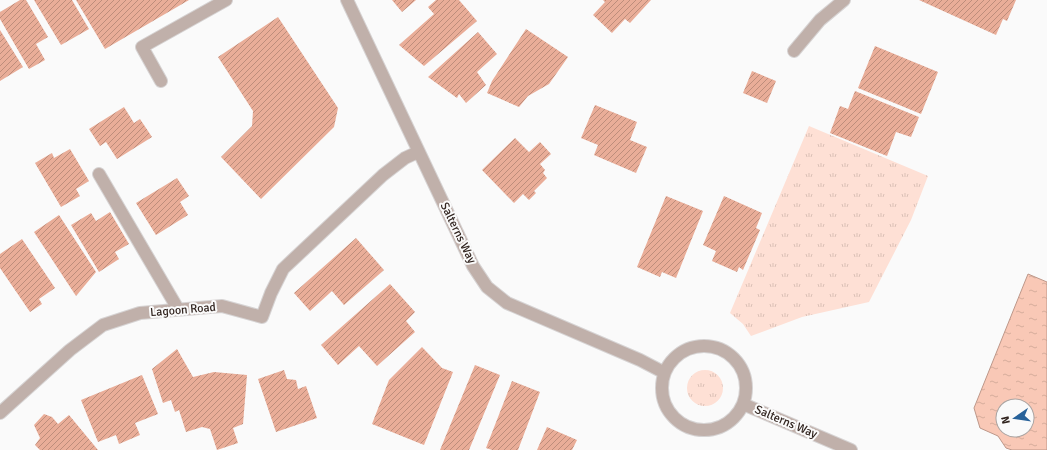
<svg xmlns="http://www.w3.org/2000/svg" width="1047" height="450" font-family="Signika,sans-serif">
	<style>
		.grass { fill: url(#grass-tufts) }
		.water { fill: url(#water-ripples); stroke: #bd9789; fill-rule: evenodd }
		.building { fill: url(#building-hatch) }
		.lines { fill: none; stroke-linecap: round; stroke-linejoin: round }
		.lane-casing { stroke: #d6d3d3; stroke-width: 14 }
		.street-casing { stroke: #d6d3d3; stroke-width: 14 }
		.lane { stroke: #c0b0aa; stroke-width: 12 }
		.street { stroke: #c0b0aa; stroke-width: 12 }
		.labels { text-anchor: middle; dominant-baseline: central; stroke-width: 4; stroke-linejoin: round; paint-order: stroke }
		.street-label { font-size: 12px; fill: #31241f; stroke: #fafafa }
	</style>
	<defs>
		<pattern id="grass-tufts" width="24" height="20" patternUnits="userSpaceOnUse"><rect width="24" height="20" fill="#fee0d5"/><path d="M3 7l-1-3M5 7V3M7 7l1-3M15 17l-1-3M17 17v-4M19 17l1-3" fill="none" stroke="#dac0b6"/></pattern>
		<pattern id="water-ripples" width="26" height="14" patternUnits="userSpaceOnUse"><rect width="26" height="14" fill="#f9c8b6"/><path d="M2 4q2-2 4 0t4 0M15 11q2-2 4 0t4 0" fill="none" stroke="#d6ac9c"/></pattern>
		<pattern id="building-hatch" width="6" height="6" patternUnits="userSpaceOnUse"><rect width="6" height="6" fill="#e9ad98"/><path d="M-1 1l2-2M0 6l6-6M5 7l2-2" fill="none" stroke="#bd8d7b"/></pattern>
	</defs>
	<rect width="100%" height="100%" fill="#fafafa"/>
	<path class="grass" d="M 809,126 L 928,176 L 911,220 L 869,302 L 802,317 L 751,336 L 743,324 L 730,313 Z
		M687 388a18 18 0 1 1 36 0a18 18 0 1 1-36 0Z"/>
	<path class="water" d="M 1028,274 L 1047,282 L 1047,450 L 1012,450 L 1006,448 L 998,436 L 980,428 L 974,408 ZM 1003,406 L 1027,406 L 1027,430 L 1003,430 Z"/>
	<path class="building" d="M 20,0 L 26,0 L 48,37 L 36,44 L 45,60 L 29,69 L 0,19 L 0,12 Z
		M 34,0 L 72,0 L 89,29 L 61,45 Z
		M 76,0 L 189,0 L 105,49 Z
		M 392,0 L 416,0 L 402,12 Z
		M 436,0 L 459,0 L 477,21 L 424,66 L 399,45 L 434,14 L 428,7 Z
		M 603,0 L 651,0 L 630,23 L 625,19 L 612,33 L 593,15 L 605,2 Z
		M 919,0 L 1016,0 L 1007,21 L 1003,19 L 996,35 Z
		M 278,17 L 338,108 L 334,127 L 261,199 L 221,157 L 252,126 L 253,111 L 218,57 Z
		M 526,29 L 568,57 L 549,84 L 528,96 L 519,107 L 487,93 L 492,81 Z
		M 0,30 L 23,67 L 0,81 Z
		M 478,32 L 497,54 L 477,72 L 486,85 L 466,103 L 459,94 L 457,98 L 428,77 Z
		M 875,46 L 938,72 L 921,114 L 858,88 Z
		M 752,71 L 776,81 L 767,103 L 743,93 Z
		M 855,91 L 919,117 L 911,137 L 896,132 L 887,156 L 830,133 L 840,106 L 848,109 Z
		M 595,105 L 637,122 L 630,140 L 647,147 L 636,173 L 594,155 L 598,145 L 581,138 Z
		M 124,107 L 134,123 L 140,119 L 152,137 L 117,159 L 106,142 L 100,146 L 89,129 Z
		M 515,138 L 529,152 L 540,142 L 551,154 L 540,164 L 545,170 L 543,173 L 547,178 L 534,191 L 536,193 L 529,200 L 523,194 L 514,203 L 482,170 Z
		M 70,149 L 89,181 L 76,189 L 80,196 L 61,207 L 35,163 L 52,153 L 54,158 Z
		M 177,178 L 189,196 L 180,202 L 188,215 L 156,235 L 136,203 Z
		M 666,196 L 703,211 L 676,278 L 662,272 L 660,277 L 637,267 Z
		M 724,196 L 762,213 L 756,228 L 760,230 L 743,270 L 739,267 L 737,272 L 712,261 L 716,251 L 703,245 Z
		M 110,212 L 129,244 L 115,252 L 119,259 L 99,272 L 71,225 L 91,213 L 96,221 Z
		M 59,215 L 96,272 L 76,296 L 34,232 Z
		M 356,238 L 384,270 L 344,305 L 332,291 L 310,311 L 294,293 Z
		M 22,239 L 55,288 L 39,299 L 42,304 L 30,312 L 0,268 L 0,254 Z
		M 390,284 L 415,312 L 406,321 L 415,332 L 377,366 L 359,346 L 338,365 L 321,345 Z
		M 422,347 L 442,368 L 453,372 L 424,445 L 372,424 L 389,380 Z
		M 177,349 L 193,377 L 214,372 L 247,375 L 243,424 L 233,428 L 238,443 L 217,450 L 210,429 L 202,427 L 186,432 L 179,410 L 175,412 L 171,400 L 163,403 L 152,369 Z
		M 475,365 L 500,375 L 469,450 L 440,450 Z
		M 284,370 L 287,379 L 296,380 L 298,389 L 306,386 L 317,418 L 276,432 L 258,379 Z
		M 142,375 L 158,414 L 135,423 L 140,435 L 119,444 L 116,435 L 98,442 L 81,400 Z
		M 512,381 L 540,392 L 518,450 L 492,450 L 486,448 Z
		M 44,414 L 52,417 L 58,424 L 69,415 L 98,450 L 40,450 L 35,445 L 40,438 L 34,425 Z
		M 547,427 L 577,440 L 572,450 L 537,450 Z"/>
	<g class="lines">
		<g class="lane-casing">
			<path id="lane" d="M 161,81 L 142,47 L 226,0
				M 99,174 L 178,309"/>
		</g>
		<g class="street-casing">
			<path id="street" d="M 347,0 L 473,266 L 487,287 L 507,303 L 640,360 L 663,372
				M 794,51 L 820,20 L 844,0
				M662 388a42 42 0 1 1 84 0a42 42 0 1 1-84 0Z
				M 743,404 L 851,450
				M 0,413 L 70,350 L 103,325 L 140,313 L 222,306 L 262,317 L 271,293 L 283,269 L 383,175 L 405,158 L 418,152"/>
		</g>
		<use href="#lane" class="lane"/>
		<use href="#street" class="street"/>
	</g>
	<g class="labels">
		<g class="street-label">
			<text transform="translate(458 233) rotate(64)">Salterns Way</text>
			<text transform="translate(183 310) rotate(-5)">Lagoon Road</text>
			<text transform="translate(786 422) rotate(23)">Salterns Way</text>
		</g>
	</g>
	<g transform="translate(1015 418) rotate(257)"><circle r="19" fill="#fafafa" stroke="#aaa4a2"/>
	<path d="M0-3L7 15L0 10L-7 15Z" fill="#28629a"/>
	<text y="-6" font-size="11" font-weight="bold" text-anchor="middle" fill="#31241f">N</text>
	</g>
</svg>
